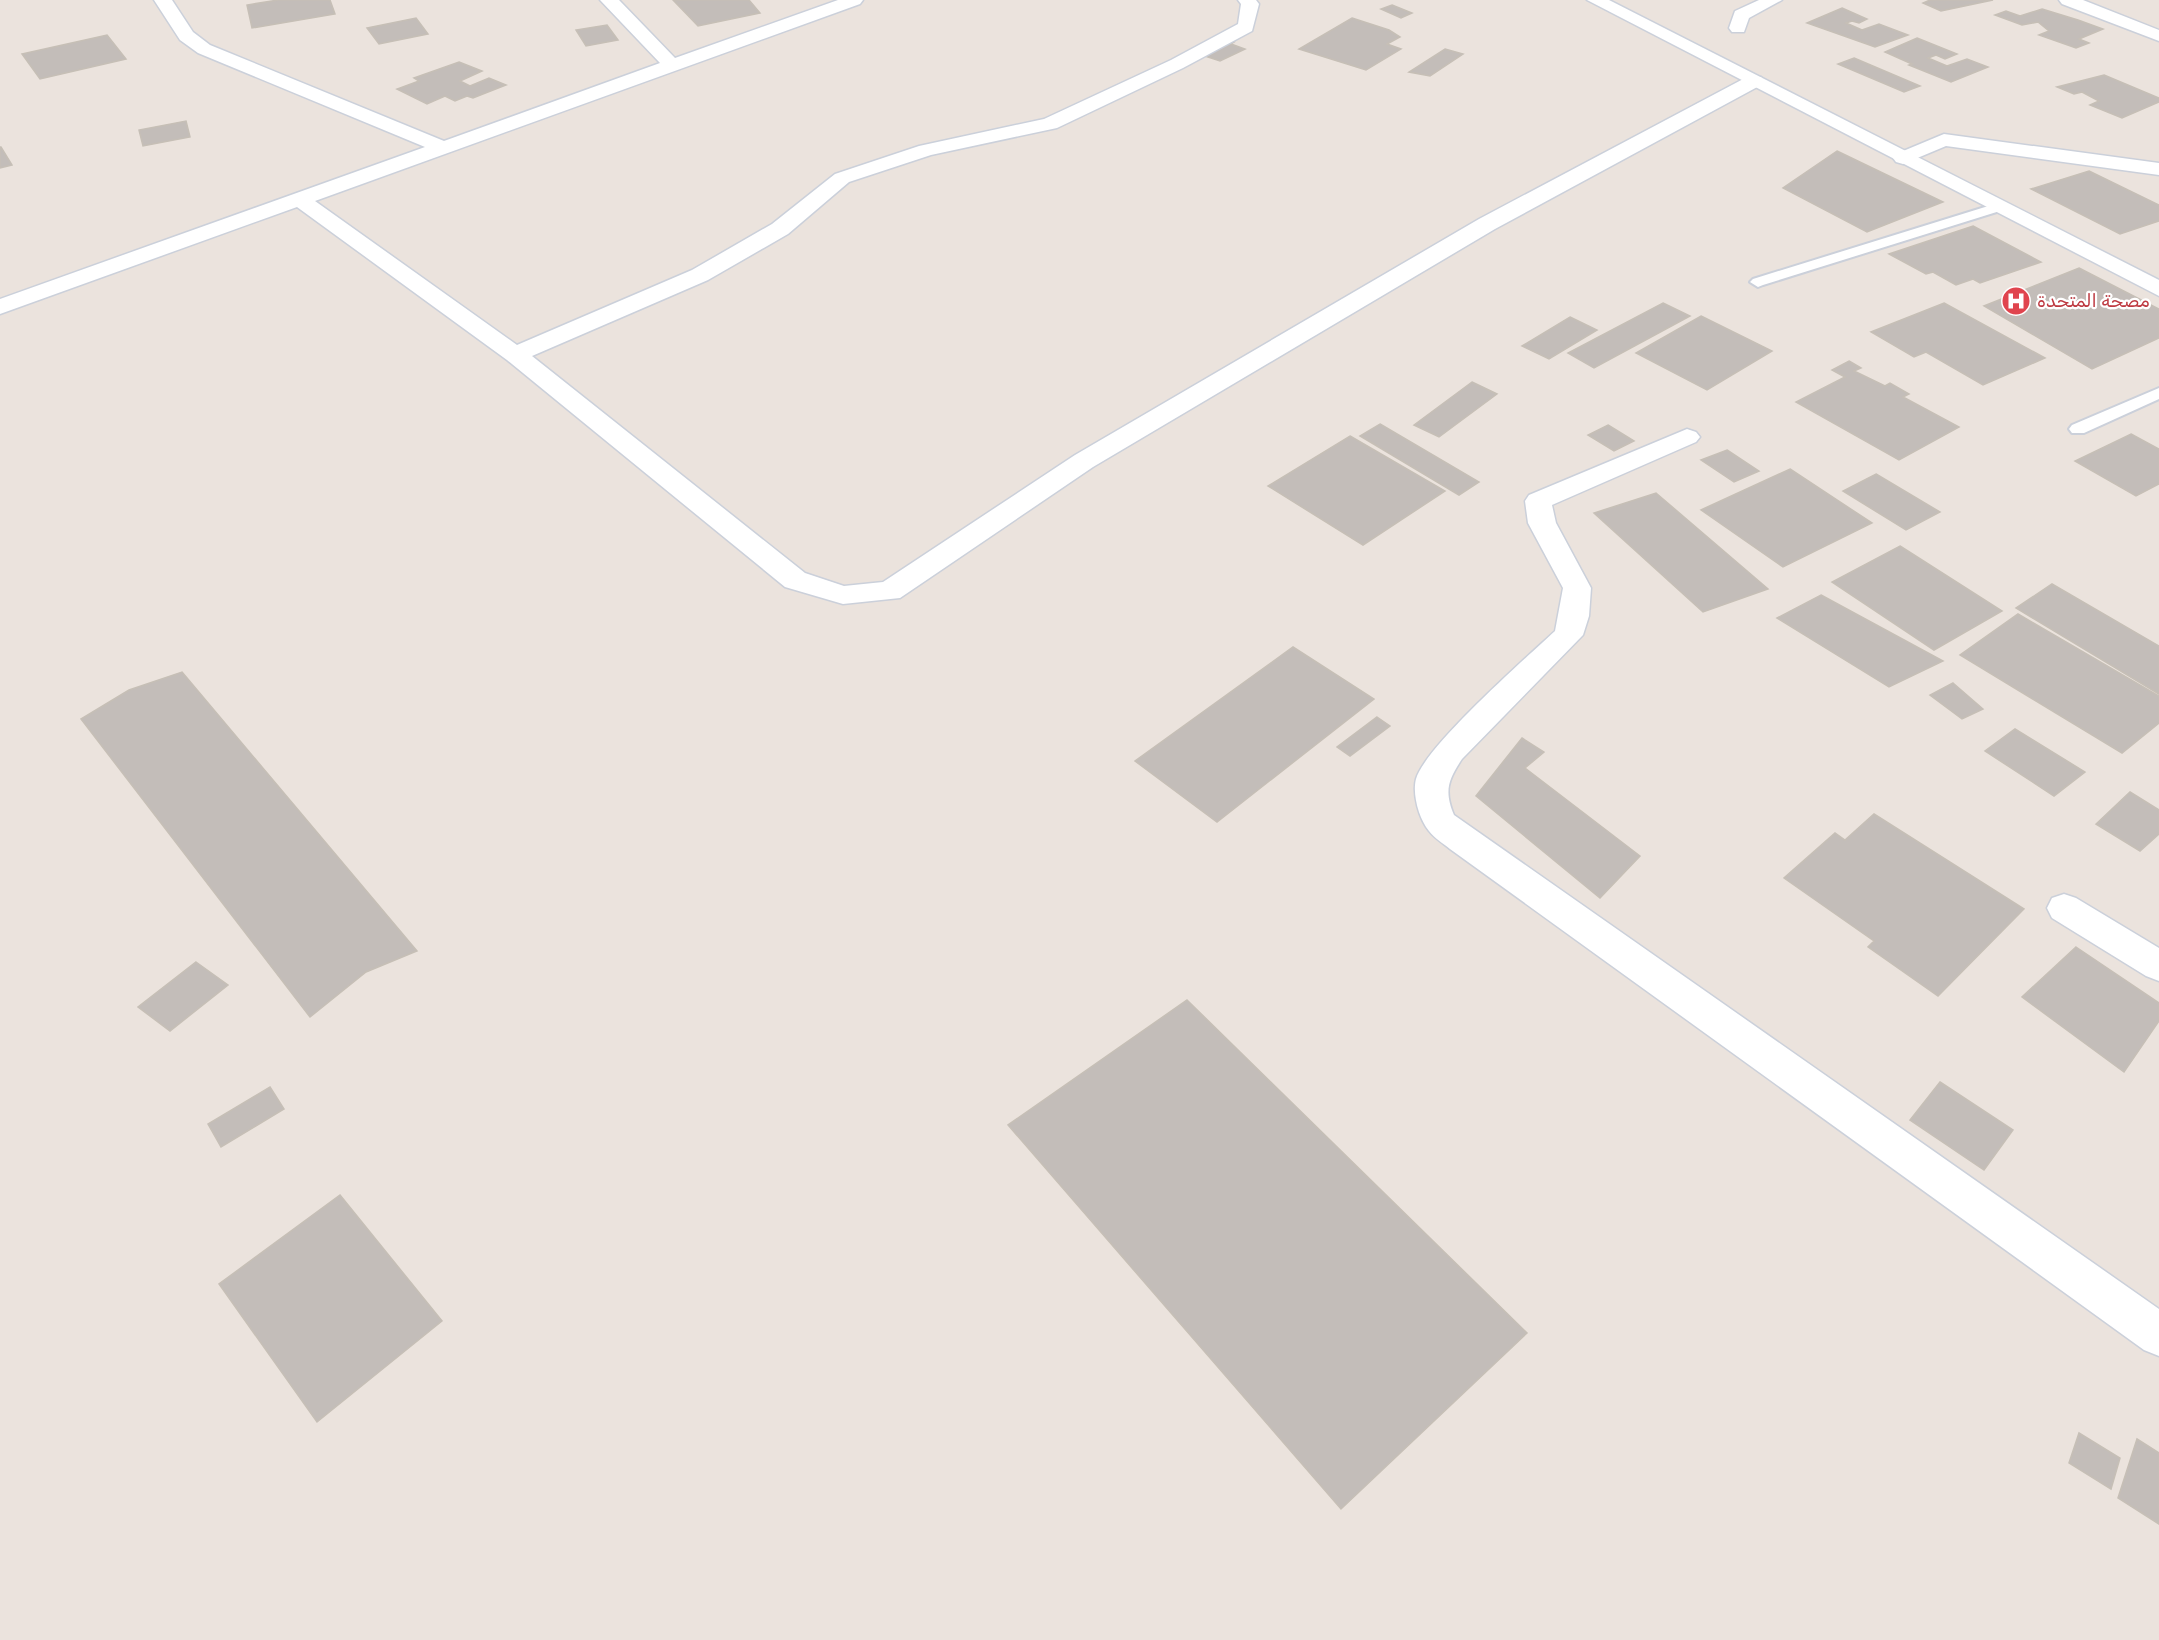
<svg xmlns="http://www.w3.org/2000/svg" width="2159" height="1640" font-family="Rubik,'Noto Naskh Arabic',sans-serif">
	<style>
		.building { fill: #c3bdb9; stroke: #c6bfb6; stroke-width: 1.5 }
		.lines { fill: none; stroke-linecap: round; stroke-linejoin: round }
		.service-casing { stroke: #cbd0da; stroke-width: 4 }
		.minor-casing { stroke: #cbd0da; stroke-width: 3 }
		.tertiary-casing { stroke: #cbd0da; stroke-width: 3 }
		.service { fill: #fff; fill-rule: evenodd }
		.minor { fill: #fff; fill-rule: evenodd }
		.tertiary { fill: #fff; fill-rule: evenodd }
		.labels { text-anchor: middle; dominant-baseline: central; stroke-width: 4.5; stroke-linejoin: round; paint-order: stroke }
		.far-health-label { font-size: 18px; fill: #be3a42; stroke: #fff; text-anchor: start }
	</style>
	<rect width="100%" height="100%" fill="#ebe3dd"/>
	<path class="building" d="M 278,0 L 330,0 L 335,14 L 252,28 L 247,5 Z
		M 673,0 L 749,0 L 760,13 L 698,26 Z
		M 1930,0 L 1993,0 L 1941,11 L 1923,3 Z
		M 1392,5 L 1412,13 L 1401,18 L 1381,9 Z
		M 1842,8 L 1867,19 L 1859,23 L 1852,21 L 1846,23 L 1862,30 L 1879,24 L 1908,35 L 1875,47 L 1807,23 Z
		M 2042,9 L 2078,20 L 2103,29 L 2079,39 L 2089,43 L 2076,48 L 2039,35 L 2049,31 L 2038,22 L 2022,25 L 1995,15 L 2006,11 L 2020,16 Z
		M 416,18 L 428,34 L 379,44 L 367,28 Z
		M 1352,18 L 1389,30 L 1400,37 L 1387,44 L 1401,49 L 1366,70 L 1299,49 Z
		M 607,25 L 618,40 L 586,46 L 576,30 Z
		M 107,35 L 126,59 L 40,79 L 22,54 Z
		M 1917,38 L 1957,54 L 1945,59 L 1936,55 L 1928,58 L 1947,66 L 1967,59 L 1988,67 L 1951,82 L 1909,65 L 1912,64 L 1885,52 Z
		M 1230,41 L 1234,42 L 1231,44 L 1245,49 L 1220,61 L 1205,56 Z
		M 1445,49 L 1463,54 L 1430,76 L 1409,72 Z
		M 1854,58 L 1920,86 L 1904,92 L 1838,64 Z
		M 459,62 L 482,71 L 460,81 L 470,86 L 489,78 L 506,85 L 473,98 L 467,96 L 455,101 L 445,96 L 427,104 L 397,89 L 419,81 L 414,78 Z
		M 2104,75 L 2159,98 L 2159,102 L 2122,118 L 2090,105 L 2099,101 L 2082,92 L 2074,94 L 2057,87 Z
		M 186,121 L 190,137 L 143,146 L 139,130 Z
		M 0,147 L 1,147 L 12,165 L 0,168 Z
		M 1837,151 L 1943,202 L 1867,232 L 1783,188 Z
		M 2089,171 L 2159,205 L 2159,221 L 2120,234 L 2031,189 Z
		M 1973,226 L 2041,262 L 1980,283 L 1973,279 L 1956,285 L 1933,272 L 1926,274 L 1889,254 Z
		M 2079,268 L 2159,309 L 2159,338 L 2092,369 L 1984,306 Z
		M 1663,303 L 1690,316 L 1594,368 L 1568,353 Z
		M 1944,303 L 2045,358 L 1983,385 L 1926,352 L 1914,357 L 1871,332 Z
		M 1701,316 L 1772,351 L 1707,390 L 1636,353 Z
		M 1570,317 L 1597,330 L 1549,359 L 1522,346 Z
		M 1849,361 L 1861,368 L 1854,371 L 1885,386 L 1890,383 L 1909,394 L 1903,397 L 1959,427 L 1899,460 L 1796,402 L 1845,377 L 1832,370 Z
		M 1472,382 L 1497,394 L 1439,437 L 1414,425 Z
		M 1380,424 L 1479,482 L 1459,495 L 1360,436 Z
		M 1608,425 L 1634,441 L 1614,451 L 1588,435 Z
		M 2131,434 L 2159,449 L 2159,484 L 2136,496 L 2075,461 Z
		M 1350,436 L 1445,491 L 1363,545 L 1268,486 Z
		M 1727,450 L 1759,471 L 1734,482 L 1701,460 Z
		M 1790,469 L 1872,523 L 1783,567 L 1701,510 Z
		M 1876,474 L 1940,512 L 1906,530 L 1843,491 Z
		M 1656,493 L 1768,589 L 1703,612 L 1594,513 Z
		M 1900,546 L 2002,611 L 1934,650 L 1832,582 Z
		M 2052,584 L 2159,646 L 2159,694 L 2016,608 Z
		M 1821,595 L 1943,661 L 1889,687 L 1777,618 Z
		M 2018,614 L 2159,696 L 2159,723 L 2122,753 L 1960,655 Z
		M 1293,647 L 1374,699 L 1217,822 L 1135,761 Z
		M 182,672 L 417,951 L 366,972 L 310,1017 L 81,719 L 129,690 Z
		M 1953,683 L 1983,709 L 1962,719 L 1930,695 Z
		M 1377,717 L 1390,726 L 1350,756 L 1337,747 Z
		M 2015,729 L 2085,772 L 2054,796 L 1985,751 Z
		M 1522,738 L 1544,752 L 1525,768 L 1640,856 L 1600,898 L 1476,796 Z
		M 2130,792 L 2159,810 L 2159,834 L 2140,851 L 2096,824 Z
		M 1874,814 L 2024,909 L 1938,996 L 1868,947 L 1874,941 L 1784,878 L 1835,833 L 1845,840 Z
		M 2076,947 L 2159,1003 L 2159,1021 L 2124,1072 L 2022,997 Z
		M 196,962 L 228,985 L 170,1031 L 138,1007 Z
		M 1187,1000 L 1527,1333 L 1341,1509 L 1008,1125 Z
		M 1940,1082 L 2013,1130 L 1984,1170 L 1910,1120 Z
		M 270,1087 L 284,1109 L 221,1147 L 208,1124 Z
		M 340,1195 L 442,1321 L 317,1422 L 219,1284 Z
		M 2079,1433 L 2120,1458 L 2111,1489 L 2069,1463 Z
		M 2137,1439 L 2159,1453 L 2159,1524 L 2118,1498 Z"/>
	<g class="lines">
		<g class="service-casing">
			<path id="service" d="M 1998,203 L 2005,207 L 2003,210 L 1763,285 L 1758,287 L 1750,282 L 1753,279 Z
				M 2159,388 L 2159,399 L 2084,433 L 2072,433 L 2069,429 L 2072,425 Z"/>
		</g>
		<g class="minor-casing">
			<path id="minor" d="M 154,0 L 172,0 L 193,32 L 210,45 L 444,141 L 660,63 L 600,0 L 619,0 L 675,58 L 838,0 L 863,0 L 860,4 L 315,201 L 517,345 L 692,270 L 772,224 L 835,174 L 919,146 L 1044,119 L 1171,60 L 1238,24 L 1241,4 L 1238,0 L 1256,0 L 1259,4 L 1252,31 L 1183,68 L 1057,128 L 931,155 L 849,182 L 788,234 L 708,280 L 532,356 L 805,573 L 844,586 L 883,582 L 1075,455 L 1479,219 L 1747,77 L 1761,77 L 1763,81 L 1761,85 L 1495,229 L 1093,467 L 900,598 L 843,604 L 785,587 L 507,360 L 297,207 L 0,314 L 0,299 L 425,147 L 198,53 L 180,40 Z
				M 1759,0 L 1782,0 L 1749,18 L 1744,32 L 1732,32 L 1729,28 L 1735,11 Z
				M 2059,0 L 2083,0 L 2159,30 L 2159,41 L 2062,4 Z
				M 1944,134 L 2159,163 L 2159,175 L 1946,146 L 1903,164 L 1896,162 L 1893,158 L 1896,154 Z
				M 1687,429 L 1696,432 L 1700,437 L 1696,442 L 1552,505 L 1556,523 L 1591,588 L 1589,616 L 1583,635 L 1462,759 C 1448,780 1444,791 1454,815 L 2159,1309 L 2159,1356 L 2144,1350 L 1450,849 C 1444,844 1434,838 1429,831 C 1419,819 1412,794 1416,779 C 1425,747 1526,658 1555,631 L 1563,588 L 1528,523 L 1525,501 L 1529,495 Z
				M 2064,894 L 2076,898 L 2159,948 L 2159,981 L 2146,976 L 2052,918 L 2047,908 L 2052,898 Z"/>
		</g>
		<g class="tertiary-casing">
			<path id="tertiary" d="M 1587,0 L 1609,0 L 2159,280 L 2159,296 Z"/>
		</g>
		<use href="#service" class="service"/>
		<use href="#minor" class="minor"/>
		<use href="#tertiary" class="tertiary"/>
	</g>
	<defs>
		<g id="hospital-disc" transform="scale(1.5)"><circle r="9.5" fill="#e0444e" stroke="#fff"/><path d="M-5-5h3v3.5h4V-5h3V5h-3V1.5h-4V5h-3Z" fill="#fff"/></g>
	</defs>
	<g fill-rule="evenodd">
		<use href="#hospital-disc" x="2016" y="301"/>
	</g>
	<g class="labels">
		<g class="far-health-label">
			<text x="2037" y="301">مصحة المتحدة</text>
		</g>
	</g>
</svg>
